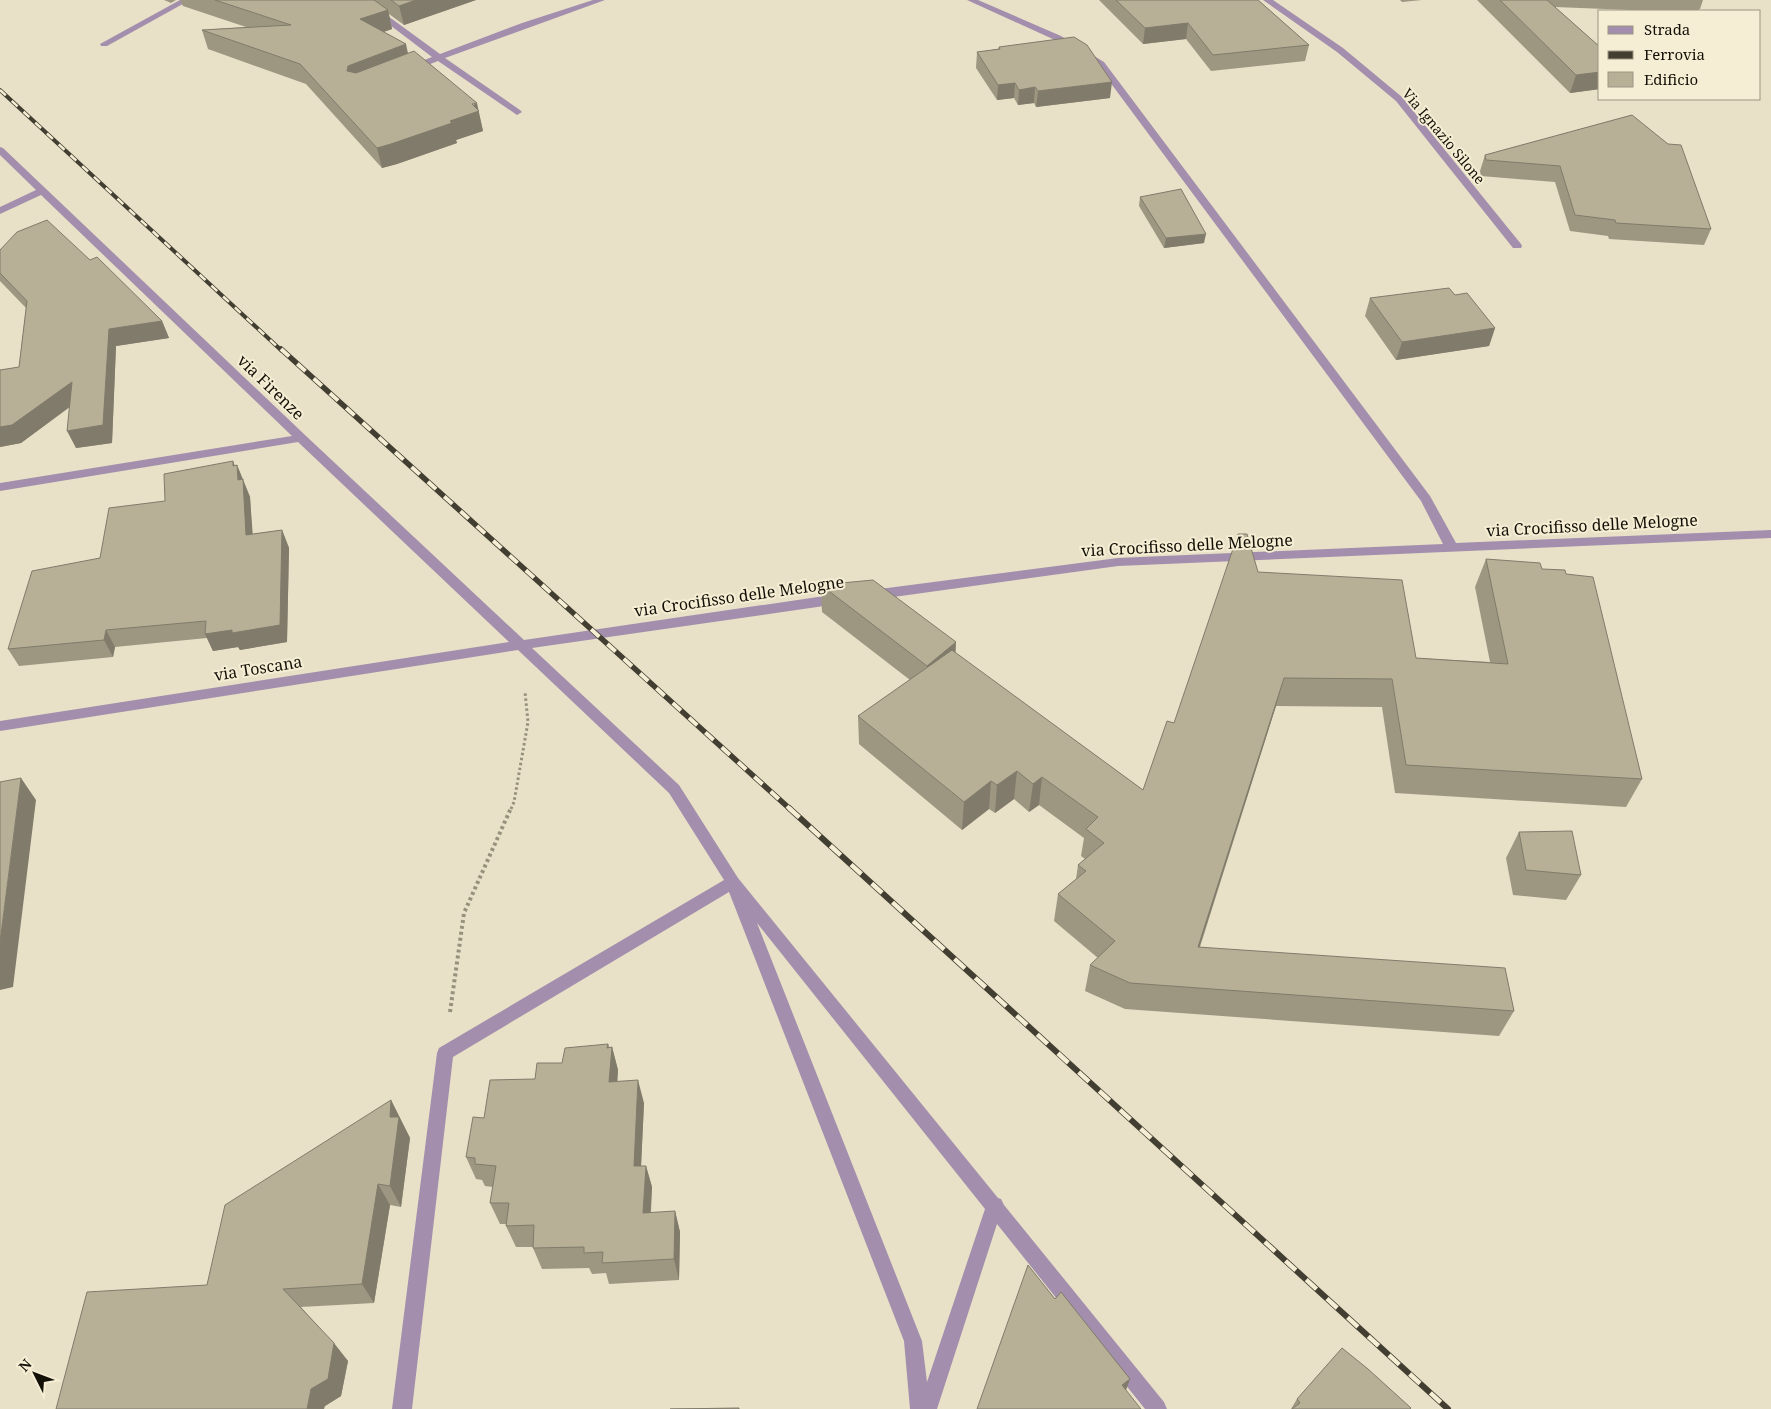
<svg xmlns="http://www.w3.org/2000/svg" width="1771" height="1409" font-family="'Noto Serif',serif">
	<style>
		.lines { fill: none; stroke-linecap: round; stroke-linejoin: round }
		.path-far1 { stroke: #96917d; stroke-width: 3; stroke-dasharray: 2.5 2.5; stroke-linecap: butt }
		.path { stroke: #96917d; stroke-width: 4; stroke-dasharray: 3 3; stroke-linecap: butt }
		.minor { fill: #a38fad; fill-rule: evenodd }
		.rail-far2-casing { stroke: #423e31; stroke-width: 4 }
		.rail-far1-casing { stroke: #423e31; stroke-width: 5.5 }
		.rail-casing { stroke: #423e31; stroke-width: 6 }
		.rail-far2 { stroke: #f6eed4; stroke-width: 2.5; stroke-dasharray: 8; stroke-linecap: butt }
		.rail-far1 { stroke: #f6eed4; stroke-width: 4; stroke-dasharray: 11; stroke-linecap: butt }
		.rail { stroke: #f6eed4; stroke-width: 4.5; stroke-dasharray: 14; stroke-linecap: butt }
		.wall { fill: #9d9782 }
		.shaded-wall { fill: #807b6a }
		.building { fill: #b7b097; stroke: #807b6a }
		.labels { text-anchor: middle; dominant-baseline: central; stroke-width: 4; stroke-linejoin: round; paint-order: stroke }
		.far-street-label { font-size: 14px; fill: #131007; stroke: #f6eed4 }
		.street-label { font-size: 16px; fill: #131007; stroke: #f6eed4 }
	</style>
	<rect width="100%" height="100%" fill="#e8e1c7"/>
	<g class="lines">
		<path class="path-far1" d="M 511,809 L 514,802 L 528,722 L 525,692"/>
		<path class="path" d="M 450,1012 L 464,913 L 511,808"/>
		<path class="minor" d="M 180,0 L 190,0 L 107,46 L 101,46 L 100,44 Z
			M 357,0 L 366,0 L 440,54 L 522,23 L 593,0 L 605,0 L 445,58 L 520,110 L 522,112 L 517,115 L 438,61 L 415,70 L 409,70 L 409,66 L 432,57 Z
			M 967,0 L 978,0 L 1061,36 L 1104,62 L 1430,496 L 1456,543 L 1771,530 L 1771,538 L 1118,566 L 872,600 L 867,598 L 866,595 L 867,592 L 872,590 L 1118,558 L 1443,544 L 1421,501 L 1098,66 L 1055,40 Z
			M 1263,0 L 1273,0 L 1343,48 L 1402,97 L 1521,244 L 1522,246 L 1521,248 L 1513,248 L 1396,101 L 1337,52 Z
			M 0,147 L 3,148 L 305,435 L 524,640 L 838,594 L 843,596 L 844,599 L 843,602 L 838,604 L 532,648 L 679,785 L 738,878 L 998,1198 L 1001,1199 L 1004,1205 L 1164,1402 L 1167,1409 L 1145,1409 L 997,1224 L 937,1409 L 910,1409 L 904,1341 L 729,892 L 453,1057 L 412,1409 L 392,1409 L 437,1053 L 439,1048 L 724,880 L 669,793 L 518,650 L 0,731 L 0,721 L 509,642 L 298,442 L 0,491 L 0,483 L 292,436 L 41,195 L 0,214 L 0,207 L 36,190 L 0,155 ZM 757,923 L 985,1209 L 927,1382 L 922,1341 Z"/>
		<g class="rail-far2-casing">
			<path id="rail-far2" d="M 0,90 L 282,351"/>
		</g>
		<g class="rail-far1-casing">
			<path id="rail-far1" d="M 281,349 L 790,809"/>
		</g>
		<g class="rail-casing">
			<path id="rail" d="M 789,808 L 1448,1409"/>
		</g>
		<use href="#rail-far2" class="rail-far2"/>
		<use href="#rail-far1" class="rail-far1"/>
		<use href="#rail" class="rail"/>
	</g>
	<path class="wall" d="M 164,0 L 176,0 L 171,3 Z
		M 180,0 L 476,0 L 404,25 L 389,14 L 392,29 L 384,32 L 408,53 L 478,110 L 483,131 L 456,140 L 457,143 L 397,164 L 382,168 L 306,84 L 208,49 L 202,30 L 246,27 L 183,6 Z
		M 1099,0 L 1258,0 L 1309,45 L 1305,61 L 1211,71 L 1186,39 L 1143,44 Z
		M 1400,0 L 1422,0 L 1402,2 Z
		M 1477,0 L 1703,0 L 1700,9 L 1699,9 L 1698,11 L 1656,11 L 1555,7 L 1600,47 L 1600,89 L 1570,93 Z
		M 999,47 L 1110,98 L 1036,107 L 1034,103 L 1018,105 L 1014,98 L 997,100 L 976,68 L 977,52 L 998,49 Z
		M 1632,115 L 1711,229 L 1704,245 L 1609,239 L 1608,236 L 1570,231 L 1555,182 L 1481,176 L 1480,171 L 1485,155 Z
		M 1140,197 L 1204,243 L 1164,248 L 1139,206 Z
		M 0,250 L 90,260 L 162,321 L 169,338 L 116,346 L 112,443 L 76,448 L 70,407 L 21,443 L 0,447 L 0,370 L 19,367 L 26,308 L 0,281 Z
		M 1455,295 L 1495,328 L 1489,346 L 1396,360 L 1365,316 L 1370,298 Z
		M 237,465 L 250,497 L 252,534 L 282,530 L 289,548 L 287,642 L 240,650 L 238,647 L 213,651 L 207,638 L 115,647 L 113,657 L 19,666 L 8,649 L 100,558 L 234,466 Z
		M 1486,559 L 1542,569 L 1566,574 L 1642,779 L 1626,807 L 1395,793 L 1382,707 L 1276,706 L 1200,947 L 1514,1011 L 1499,1036 L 1125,1009 L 1085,991 L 1090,965 L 1098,958 L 1054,921 L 1058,894 L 1076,879 L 1078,865 L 1085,859 L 1081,856 L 1084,838 L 1039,805 L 1029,812 L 1014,799 L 995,813 L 989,809 L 962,830 L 859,744 L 858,716 L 910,680 L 822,612 L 821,585 L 955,653 L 1143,790 L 1174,723 L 1258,572 L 1416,658 L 1490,662 L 1475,587 Z
		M 1519,832 L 1581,875 L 1566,900 L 1513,895 L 1506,858 Z
		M 608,1044 L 609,1047 L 612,1047 L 618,1070 L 617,1081 L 644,1103 L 641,1166 L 646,1166 L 652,1187 L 651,1213 L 675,1211 L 680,1232 L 679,1280 L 609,1284 L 606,1273 L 592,1274 L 589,1268 L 542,1269 L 533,1248 L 533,1247 L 516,1247 L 506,1226 L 507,1224 L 500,1224 L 490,1203 L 493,1187 L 485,1186 L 482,1180 L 476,1179 L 466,1157 L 484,1118 L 535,1079 Z
		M 391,1100 L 410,1138 L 401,1207 L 390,1205 L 374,1303 L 301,1307 L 348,1361 L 341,1396 L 325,1406 L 207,1285 Z
		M 1297,1399 L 1410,1409 L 1291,1409 Z"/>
	<path class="shaded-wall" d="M 416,0 L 476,0 L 404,25 L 399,6 Z
		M 388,10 L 392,29 L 365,38 L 360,19 Z
		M 1188,23 L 1186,39 L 1143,44 L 1145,28 Z
		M 406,44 L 410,63 L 352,91 L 347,71 L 348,66 Z
		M 1600,72 L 1600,89 L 1570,93 L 1576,75 Z
		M 1112,82 L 1110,98 L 1036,107 L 1038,91 Z
		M 1015,83 L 1014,98 L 997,100 L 998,85 Z
		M 1035,87 L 1034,103 L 1018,105 L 1019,90 Z
		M 477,103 L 483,131 L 456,140 L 457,143 L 397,164 L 382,168 L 377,148 Z
		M 1206,234 L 1204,243 L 1164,248 L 1166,238 Z
		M 162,321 L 169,338 L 116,346 L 112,443 L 76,448 L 67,431 L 109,329 Z
		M 1495,328 L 1489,346 L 1396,360 L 1402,342 Z
		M 72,382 L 80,399 L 21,443 L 0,447 L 0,427 Z
		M 233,461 L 238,474 L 237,465 L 250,497 L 254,552 L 246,535 L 233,466 Z
		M 282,530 L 289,548 L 287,642 L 240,650 L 238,647 L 213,651 L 205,634 Z
		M 106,630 L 115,647 L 113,657 L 104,640 Z
		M 956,642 L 955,668 L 926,693 L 927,666 Z
		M 1284,678 L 1276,706 L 1191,973 L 1198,947 Z
		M 1017,771 L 1014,799 L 995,813 L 997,785 Z
		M 1042,777 L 1039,805 L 1029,812 L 1033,784 Z
		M 21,778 L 36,800 L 13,987 L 0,990 L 0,942 Z
		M 991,781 L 989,809 L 962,830 L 964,802 Z
		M 608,1044 L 611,1057 L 612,1047 L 618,1070 L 616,1105 L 609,1082 L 607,1048 Z
		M 638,1080 L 644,1103 L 640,1188 L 634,1166 Z
		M 391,1100 L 410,1138 L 401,1207 L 390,1186 L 390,1117 Z
		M 646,1166 L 652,1187 L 649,1234 L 643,1213 Z
		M 378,1184 L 390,1205 L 374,1303 L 362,1284 Z
		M 675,1211 L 680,1232 L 679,1280 L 674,1259 Z
		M 334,1343 L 348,1361 L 341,1396 L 325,1406 L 324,1409 L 307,1409 L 311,1389 Z
		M 1130,1379 L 1124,1396 L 1122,1385 Z"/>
	<path class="building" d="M 215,0 L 374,0 L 388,10 L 360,19 L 406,44 L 348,66 L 347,71 L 356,73 L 414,51 L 477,103 L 472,104 L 479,111 L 450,121 L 452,123 L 391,144 L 377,148 L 300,64 L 202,30 L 291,25 Z
		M 391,0 L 416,0 L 399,6 Z
		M 1116,0 L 1258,0 L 1309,45 L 1213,55 L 1188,23 L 1145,28 Z
		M 1500,0 L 1547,0 L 1600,47 L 1600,72 L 1576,75 Z
		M 1074,37 L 1087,45 L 1112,82 L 1038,91 L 1035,87 L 1019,90 L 1015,83 L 998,85 L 977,52 L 1000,49 L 999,47 Z
		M 1632,115 L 1668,144 L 1681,145 L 1711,229 L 1616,223 L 1615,220 L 1575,215 L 1560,166 L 1486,160 L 1485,155 Z
		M 1181,189 L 1206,234 L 1166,238 L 1140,197 Z
		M 47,220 L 90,260 L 97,257 L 162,321 L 109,329 L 103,425 L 67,431 L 72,382 L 12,425 L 0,427 L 0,370 L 19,367 L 27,301 L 0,273 L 0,250 L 17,232 Z
		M 1449,288 L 1455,295 L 1467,293 L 1495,328 L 1402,342 L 1370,298 Z
		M 233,461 L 233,466 L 237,465 L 238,480 L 243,479 L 246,535 L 282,530 L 280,625 L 232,633 L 232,630 L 205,634 L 206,621 L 106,630 L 104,640 L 8,649 L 32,571 L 100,558 L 109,508 L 165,501 L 164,474 Z
		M 1238,534 L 1247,534 L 1258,572 L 1402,580 L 1416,658 L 1508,664 L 1486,559 L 1540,563 L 1542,569 L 1565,570 L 1566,574 L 1593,577 L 1642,779 L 1406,765 L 1392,679 L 1284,678 L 1198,947 L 1505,968 L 1514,1011 L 1130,983 L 1090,965 L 1115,941 L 1058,894 L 1086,871 L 1078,865 L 1104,843 L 1086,829 L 1098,817 L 1042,777 L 1033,784 L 1017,771 L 997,785 L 991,781 L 964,802 L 858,716 L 952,650 L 1143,790 L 1167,721 L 1174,723 Z
		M 873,580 L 956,642 L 927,666 L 821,585 Z
		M 21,778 L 0,942 L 0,782 Z
		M 1572,831 L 1581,875 L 1526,870 L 1519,832 Z
		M 608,1044 L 607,1048 L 612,1047 L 609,1082 L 638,1080 L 634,1166 L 646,1166 L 643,1213 L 675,1211 L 674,1259 L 602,1263 L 603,1252 L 584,1253 L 584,1247 L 533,1248 L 534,1225 L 506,1226 L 509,1203 L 490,1203 L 496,1166 L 475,1164 L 475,1158 L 466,1157 L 473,1117 L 484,1118 L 490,1080 L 535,1079 L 537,1063 L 562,1063 L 565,1048 Z
		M 391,1100 L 390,1117 L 399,1117 L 390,1186 L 378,1184 L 362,1284 L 283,1289 L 334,1343 L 328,1379 L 311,1389 L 307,1409 L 56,1409 L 87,1292 L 207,1285 L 225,1205 Z
		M 1028,1265 L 1055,1299 L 1061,1292 L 1130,1379 L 1122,1385 L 1141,1409 L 977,1409 Z
		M 1342,1348 L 1368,1369 L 1411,1408 L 1410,1409 L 1292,1409 L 1300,1403 L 1297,1399 Z
		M 739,1408 L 739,1409 L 670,1409 Z"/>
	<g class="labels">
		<g class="far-street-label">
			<text transform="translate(1444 136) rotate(50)">Via Ignazio Silone</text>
		</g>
		<g class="street-label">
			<text transform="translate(271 387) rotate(44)">via Firenze</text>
			<text transform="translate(1592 525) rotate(-3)">via Crocifisso delle Melogne</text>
			<text transform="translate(1187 545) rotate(-3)">via Crocifisso delle Melogne</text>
			<text transform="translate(739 596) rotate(-8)">via Crocifisso delle Melogne</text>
			<text transform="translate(258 668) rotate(-9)">via Toscana</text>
		</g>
	</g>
	<rect x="1598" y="10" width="162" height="90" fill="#f6eed4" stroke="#9b9582"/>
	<rect x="1608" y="26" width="25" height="8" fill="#a38fad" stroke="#9b9582"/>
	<text x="1644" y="35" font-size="15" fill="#131007">Strada</text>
	<rect x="1608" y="51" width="25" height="8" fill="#423e31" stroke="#9b9582"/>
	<text x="1644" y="60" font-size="15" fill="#131007">Ferrovia</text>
	<rect x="1608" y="72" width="25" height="15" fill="#b7b097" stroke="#9b9582"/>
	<text x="1644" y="85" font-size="15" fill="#131007">Edificio</text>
	<g transform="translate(35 1374) rotate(312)" stroke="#f6eed4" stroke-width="4" paint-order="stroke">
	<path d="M0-4L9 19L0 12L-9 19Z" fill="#131007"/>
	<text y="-8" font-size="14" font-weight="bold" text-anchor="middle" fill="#131007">N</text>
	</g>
</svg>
